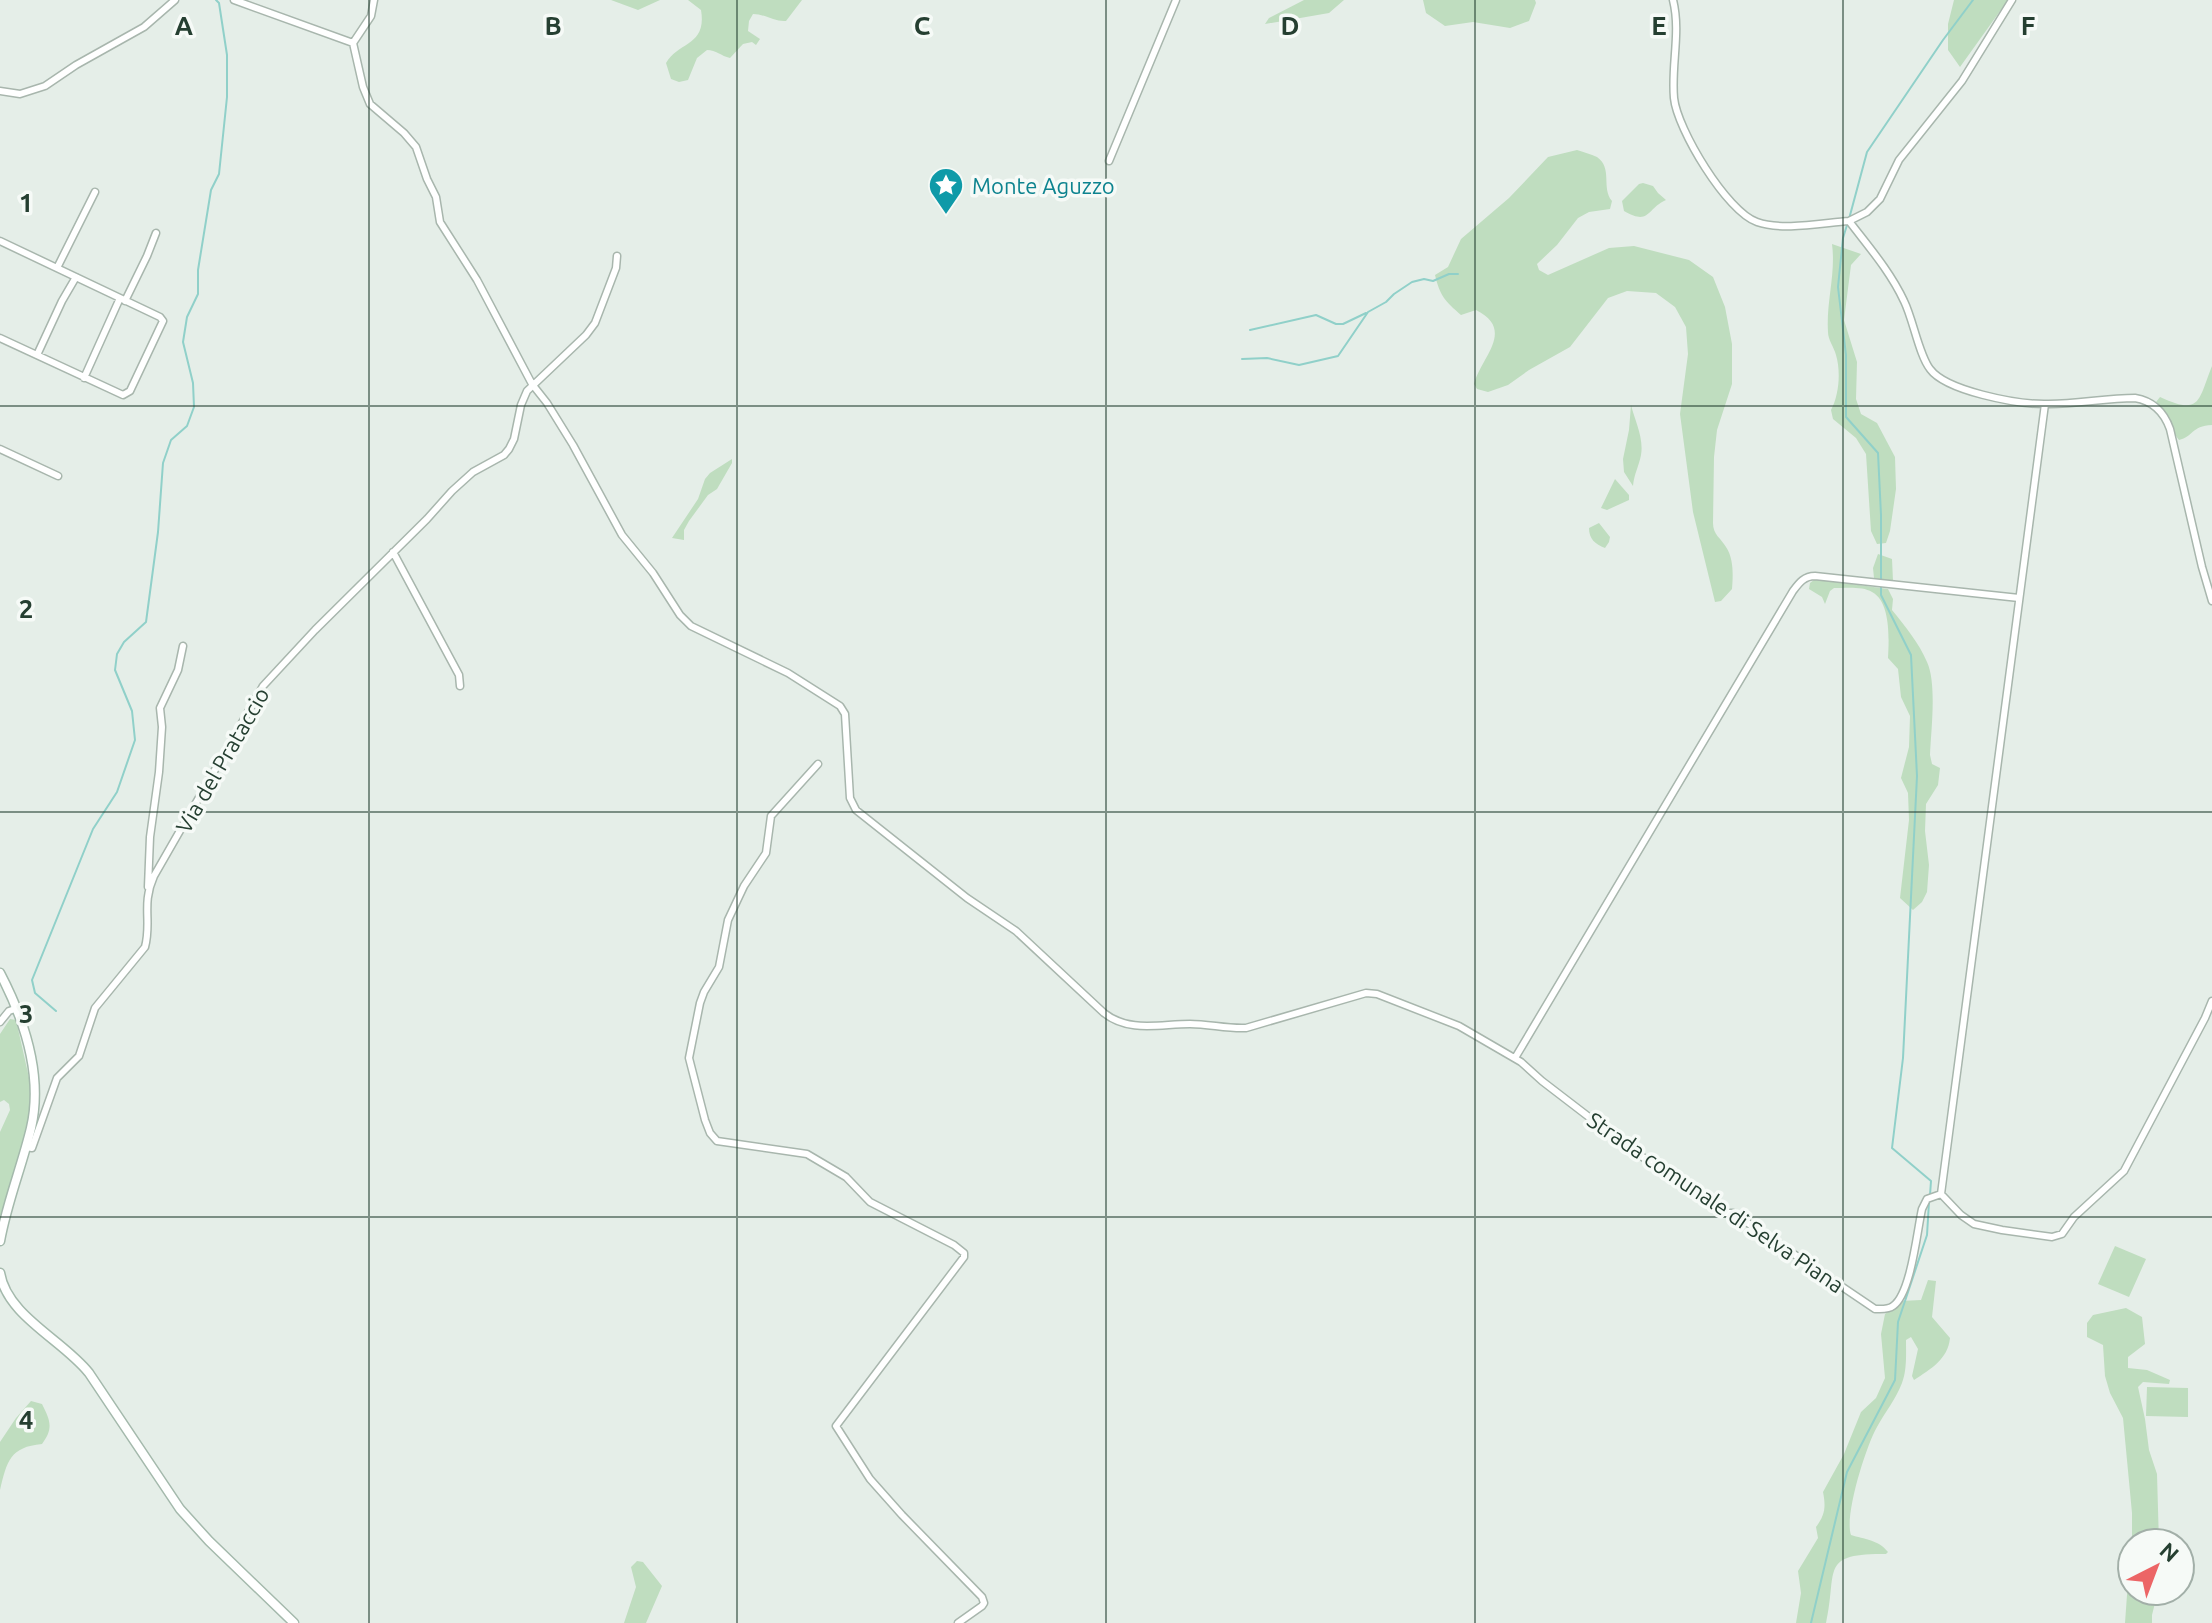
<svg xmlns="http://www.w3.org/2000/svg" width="2212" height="1623" font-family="Ubuntu,sans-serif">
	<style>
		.green { fill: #bfddbf }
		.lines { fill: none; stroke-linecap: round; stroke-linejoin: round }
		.stream { stroke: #90d0c9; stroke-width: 2 }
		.street-casing { stroke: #a8b6ad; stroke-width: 9 }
		.secondary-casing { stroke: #a4b9ac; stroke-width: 11 }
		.street { stroke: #fff; stroke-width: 6 }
		.secondary { stroke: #fff; stroke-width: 8 }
		.grid { fill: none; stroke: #253f31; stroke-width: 2; stroke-opacity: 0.55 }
		.labels { text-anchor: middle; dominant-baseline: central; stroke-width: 7; stroke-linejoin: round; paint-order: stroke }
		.culture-label { font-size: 22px; fill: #0d838f; stroke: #f6faf7; text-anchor: start }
		.street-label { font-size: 22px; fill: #253f31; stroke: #f6faf7 }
		.grid-label { font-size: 26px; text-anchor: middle; font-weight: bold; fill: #253f31; stroke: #f6faf7; stroke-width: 7; stroke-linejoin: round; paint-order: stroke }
	</style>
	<rect width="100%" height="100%" fill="#e5eee8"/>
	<path class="green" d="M 611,0 L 660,0 L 638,10 Z
		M 688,0 L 802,0 L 786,21 C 775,22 765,14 753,14 L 749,21 L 748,31 L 760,39 L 756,45 L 752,42 L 743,44 L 730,58 C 721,56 716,50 707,50 L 697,58 L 688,80 L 679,82 L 671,79 L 666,63 C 679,41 707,46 701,10 Z
		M 1304,0 L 1344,0 L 1329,13 L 1265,24 L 1269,18 Z
		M 1423,0 L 1535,0 L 1536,3 L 1529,21 L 1510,28 L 1473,22 L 1445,26 L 1426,13 Z
		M 1954,0 L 2008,0 L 1960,67 L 1948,50 L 1948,24 Z
		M 1577,150 C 1583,152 1591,154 1597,157 C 1613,168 1601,188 1612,201 L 1610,209 L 1589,212 L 1578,218 L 1557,245 L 1537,264 L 1539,270 L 1548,275 L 1609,248 L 1634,246 L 1689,260 L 1713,277 L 1725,307 L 1732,344 L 1732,384 L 1717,430 L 1714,457 L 1713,523 C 1713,535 1721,538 1726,547 C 1734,559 1733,576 1732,589 L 1721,601 L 1715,602 L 1693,512 L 1680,414 L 1688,354 L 1686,327 L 1675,307 L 1656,293 L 1627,291 L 1608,298 L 1570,347 L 1529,370 L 1508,385 L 1488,392 L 1477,389 L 1474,384 C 1481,357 1516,330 1476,310 L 1461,315 C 1445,301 1440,296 1435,275 L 1448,267 L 1461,239 L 1509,198 L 1548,157 Z
		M 1643,183 L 1653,186 L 1658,193 L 1666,200 C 1646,209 1650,226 1624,211 L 1622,201 L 1639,184 Z
		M 1832,244 L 1861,254 L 1851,265 L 1844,320 L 1857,362 L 1856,399 L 1861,414 L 1877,423 L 1895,457 L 1896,489 L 1890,531 L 1886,543 L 1877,544 L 1871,531 L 1866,454 L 1856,438 L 1833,419 L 1831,410 C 1839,395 1841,372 1836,355 C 1834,347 1828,340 1828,332 C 1826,302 1836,274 1832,244 Z
		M 2212,366 L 2212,425 C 2191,426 2193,437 2179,440 C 2169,427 2171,416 2156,402 L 2160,397 C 2201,416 2198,401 2212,366 Z
		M 1631,405 C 1635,421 1644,438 1641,455 C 1639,466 1634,474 1633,486 L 1624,472 L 1623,459 L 1629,430 Z
		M 732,459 L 732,463 L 717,489 L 708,495 L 689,521 L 684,530 L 684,540 L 672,538 L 698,499 L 705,479 L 710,473 Z
		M 1615,479 L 1629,495 L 1629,500 L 1607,510 L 1601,508 Z
		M 1599,523 L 1610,537 L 1609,542 L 1605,548 C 1595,544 1589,539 1589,528 Z
		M 1878,554 L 1892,559 L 1893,581 L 1884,581 L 1874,578 L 1873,568 Z
		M 1815,579 L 1888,589 L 1893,599 L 1892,610 C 1905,626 1919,643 1927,662 C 1937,684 1931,730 1930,755 L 1932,764 L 1940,768 L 1938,785 L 1926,804 L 1925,831 L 1929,865 L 1927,892 L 1922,902 L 1913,910 L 1900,898 L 1909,820 L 1908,793 L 1901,778 L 1909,747 L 1910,716 L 1901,697 L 1898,669 L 1888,658 C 1889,640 1891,602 1872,592 C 1863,586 1845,588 1834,588 L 1830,591 L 1825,604 L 1822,597 L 1809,589 L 1810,583 Z
		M 10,1019 L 16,1020 L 30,1082 L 30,1113 L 0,1226 L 0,1132 L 10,1110 L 9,1104 L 4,1100 L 0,1102 L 0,1034 Z
		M 2115,1246 L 2146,1259 L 2129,1297 L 2098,1284 Z
		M 1928,1280 L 1936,1281 L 1932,1317 L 1950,1338 C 1948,1359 1931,1369 1914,1380 L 1912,1376 L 1918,1349 L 1911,1337 L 1906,1340 C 1906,1354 1907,1370 1902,1383 C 1896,1399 1885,1412 1877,1427 C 1866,1446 1844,1516 1851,1535 C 1864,1539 1879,1540 1888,1552 L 1886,1554 C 1818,1553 1838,1571 1826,1623 L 1796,1623 L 1801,1593 L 1798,1571 L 1818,1538 L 1816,1527 C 1825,1515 1826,1507 1823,1492 L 1844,1454 L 1861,1412 L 1876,1398 L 1885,1378 L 1881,1334 L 1885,1314 L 1901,1301 L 1921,1300 Z
		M 2126,1308 L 2142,1317 L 2145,1344 L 2128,1357 L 2128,1368 L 2147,1370 L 2170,1380 L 2169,1384 L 2143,1382 L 2138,1387 L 2145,1419 L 2149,1450 L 2157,1474 L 2159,1543 L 2132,1543 L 2132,1591 L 2158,1591 L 2152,1615 L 2152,1623 L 2125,1623 L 2127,1595 L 2132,1561 L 2132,1513 L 2123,1418 L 2110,1393 L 2105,1376 L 2103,1345 L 2087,1337 L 2087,1323 L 2093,1315 Z
		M 2147,1387 L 2188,1388 L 2188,1417 L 2146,1416 Z
		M 31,1401 L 42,1404 C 50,1420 54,1428 42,1444 C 10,1447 7,1461 0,1490 L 0,1442 L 16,1418 Z
		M 637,1561 L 643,1562 L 662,1586 L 646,1623 L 624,1623 L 636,1587 L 631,1567 Z"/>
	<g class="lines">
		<path class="stream" d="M 1849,219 L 1867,152 L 1943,40 L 1973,0
			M 1847,225 L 1843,238 L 1838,287 L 1846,355 L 1846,417 L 1878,453 L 1881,515 L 1881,595 L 1911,655 L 1917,776 L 1903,1058 L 1892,1148 L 1931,1181 L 1930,1195
			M 1250,330 L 1316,315 L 1336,324 L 1343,324 L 1366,313
			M 1242,359 L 1267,358 L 1299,365 L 1338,356 L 1368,312 L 1386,302 L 1394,294 L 1412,282 L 1424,279 L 1433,281 L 1449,274 L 1458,274
			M 56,1011 L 35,993 L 32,980 L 93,829 L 117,792 L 135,740 L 132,711 L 115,670 L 117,654 L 124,642 L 146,622 L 158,532 L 163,463 L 171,440 L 187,426 L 194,407 L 193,383 L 183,342 L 187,317 L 198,294 L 198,270 L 211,190 L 219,174 L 227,97 L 227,55 L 219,3 L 216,0
			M 1811,1623 L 1847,1472 L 1895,1380 L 1898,1322 L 1927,1235 L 1929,1202"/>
		<g class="street-casing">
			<path id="street" d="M 234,0 L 353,43
				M 1673,0 C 1681,32 1671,65 1674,98 C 1677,129 1727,212 1757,222 C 1782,231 1822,223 1849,221 C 1868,246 1890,271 1904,301 C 1913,319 1919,355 1930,369 C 1946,391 2016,404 2044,404 C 2074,405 2104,398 2135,398 C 2153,401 2164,412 2170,429 L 2202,567 L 2212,601
				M 353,43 L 363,87 L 370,104 L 404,133 L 416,147 L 427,179 L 436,197 L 440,222 L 477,280 L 532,384 L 547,403 L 573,445 L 622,535 L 653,573 L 680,615 L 691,626 L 788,673 L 840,706 L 845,714 L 850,798 L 856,810 L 967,898 L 1016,931 L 1104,1013 C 1129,1033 1160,1024 1190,1024 C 1209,1024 1227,1029 1246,1028 L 1366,993 L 1377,994 L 1459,1026 L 1521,1062 L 1542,1081 L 1628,1147 L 1724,1213 L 1733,1213 L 1875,1309 C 1881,1309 1888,1310 1893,1306 C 1911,1294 1917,1231 1922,1209 L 1927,1199 L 1941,1194 L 1961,1215 L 1974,1224 L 2002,1230 L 2052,1237 L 2062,1234 L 2074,1217 L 2124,1171 L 2205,1018 L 2212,1001
				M 353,43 L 371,16 L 374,0
				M 0,91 L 20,94 L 45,86 L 76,65 L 144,27 L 175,0
				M 1109,161 L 1176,0
				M 1849,221 L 1867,212 L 1880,199 L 1899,160 L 1962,81 L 2012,0
				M 0,241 L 160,317 L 163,321 L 130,391 L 123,395 L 0,338
				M 57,268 L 95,192
				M 125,301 L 147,256 L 156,233
				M 37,355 L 62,301 L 76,277
				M 84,378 L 120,298
				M 0,449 L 58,476
				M 393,552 L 459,675 L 460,686
				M 818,764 L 771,816 L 766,853 L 744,886 L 728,920 L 719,967 L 704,992 L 700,1003 L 689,1058 L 705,1120 L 710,1133 L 717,1141 L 807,1154 L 846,1177 L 870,1202 L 954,1245 L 964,1253 L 964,1257 L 836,1426 L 870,1479 L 902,1515 L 982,1597 L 984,1603 L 982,1606 L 958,1623
				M 148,887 L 150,837 L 159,772 L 162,727 L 160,708 L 178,670 L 183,646
				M 0,1022 L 9,1011 L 15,1009
				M 1515,1058 L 1793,591 C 1799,583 1804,576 1815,576 L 2019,598
				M 26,1147 L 32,1148 L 57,1078 L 79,1056 L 95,1008 L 145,947 C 152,921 141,905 154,876 L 263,686 L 315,630 L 427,519 L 452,491 L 473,472 L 504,455 L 509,449 L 514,439 L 521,405 L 527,391 L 586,335 L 595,323 L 616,268 L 617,256
				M 1941,1194 L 2045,404"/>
		</g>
		<g class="secondary-casing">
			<path id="secondary" d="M 0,973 C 24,1019 43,1076 31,1128 C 22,1166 7,1202 0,1241
				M 0,1273 C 7,1316 63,1340 89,1373 L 180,1509 L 209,1541 L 294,1623"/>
		</g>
		<use href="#street" class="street"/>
		<use href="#secondary" class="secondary"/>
	</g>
	<path class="grid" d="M 369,0 L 369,1623M 737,0 L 737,1623M 1106,0 L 1106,1623M 1475,0 L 1475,1623M 1843,0 L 1843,1623M 0,406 L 2212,406M 0,812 L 2212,812M 0,1217 L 2212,1217"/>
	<defs>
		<g id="sight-pin" transform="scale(1.8)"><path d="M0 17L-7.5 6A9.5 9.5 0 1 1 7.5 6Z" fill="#0f9aa8" stroke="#f6faf7"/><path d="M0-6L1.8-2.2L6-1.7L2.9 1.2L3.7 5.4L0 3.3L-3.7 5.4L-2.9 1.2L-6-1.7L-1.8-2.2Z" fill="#fff"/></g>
	</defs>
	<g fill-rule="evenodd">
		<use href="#sight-pin" x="946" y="185"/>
	</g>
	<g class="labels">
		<g class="culture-label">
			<text x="972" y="185">Monte Aguzzo</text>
		</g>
		<g class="street-label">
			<text transform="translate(222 760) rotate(-60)">Via del Prataccio</text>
			<text transform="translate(1716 1202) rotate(34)">Strada comunale di Selva Piana</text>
		</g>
	</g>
	<g class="grid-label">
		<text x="184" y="35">A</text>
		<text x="553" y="35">B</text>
		<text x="922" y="35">C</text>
		<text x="1290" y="35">D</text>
		<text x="1659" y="35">E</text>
		<text x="2028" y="35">F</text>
		<text x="26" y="212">1</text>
		<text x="26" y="618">2</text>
		<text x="26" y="1023">3</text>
		<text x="26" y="1429">4</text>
	</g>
	<g transform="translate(2156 1567) rotate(42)"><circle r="38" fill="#f6faf7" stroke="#a2afa8" stroke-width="2"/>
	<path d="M0-6L14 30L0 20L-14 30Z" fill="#ec6566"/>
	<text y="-12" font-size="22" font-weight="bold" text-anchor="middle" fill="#253f31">N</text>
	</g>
</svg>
